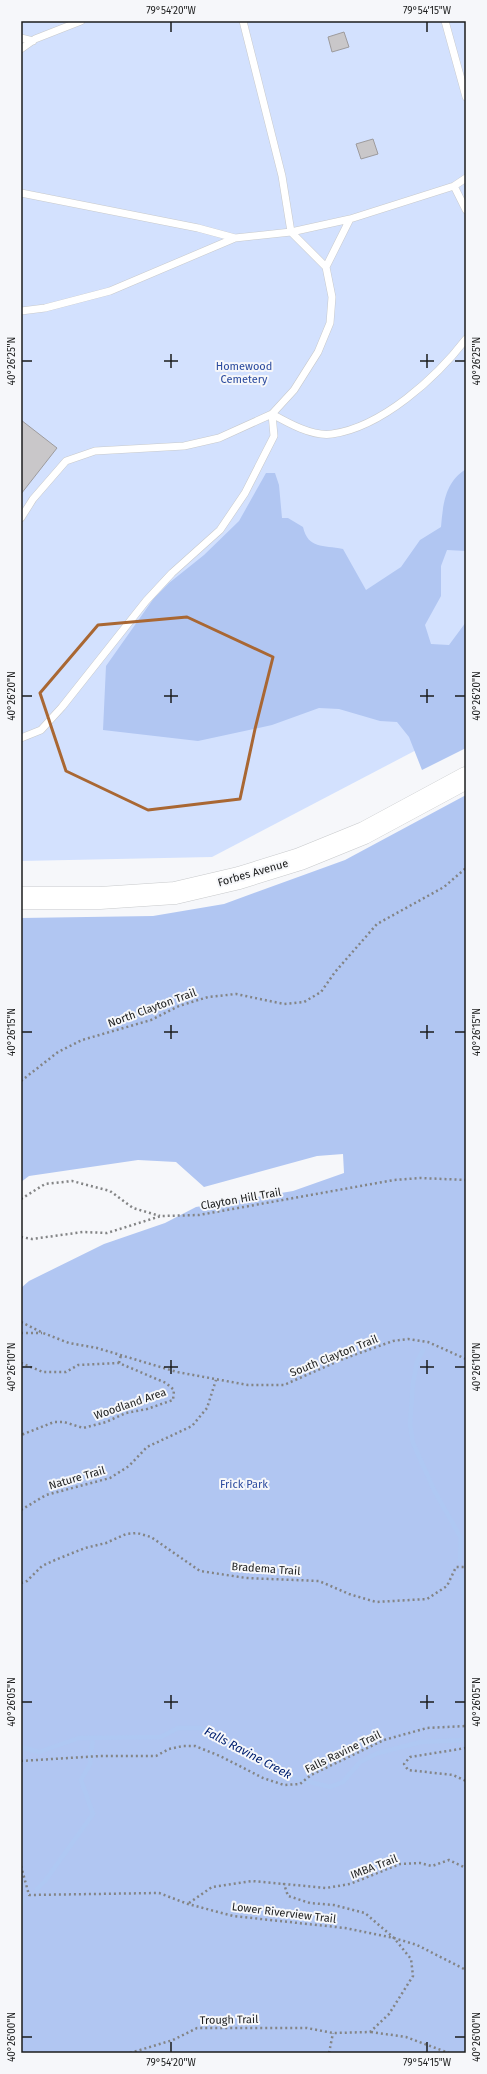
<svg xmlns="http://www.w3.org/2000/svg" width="487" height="2074" font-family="'Fira Sans',sans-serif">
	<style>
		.green { fill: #d3e1fe }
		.forest { fill: #b1c6f2 }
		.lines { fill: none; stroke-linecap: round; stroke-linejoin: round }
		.stream { stroke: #afc8f3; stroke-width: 4.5 }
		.building { fill: #c9c7c9; stroke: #9d9b9d }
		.service-casing { stroke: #c8cacc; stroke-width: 8 }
		.primary-casing { stroke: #c8cacc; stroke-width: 23 }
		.path { stroke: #838485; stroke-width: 2.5; stroke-dasharray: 2 3; stroke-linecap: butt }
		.service { stroke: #fff; stroke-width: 7 }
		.primary { stroke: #fff; stroke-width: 22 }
		.marked { fill: none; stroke: #a96733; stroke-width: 3; stroke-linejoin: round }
		.ticks { fill: none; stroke: #1b1c1c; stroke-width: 1.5 }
		.labels { text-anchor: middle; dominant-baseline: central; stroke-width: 4; stroke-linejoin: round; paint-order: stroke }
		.park-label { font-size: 11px; fill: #2a4a9e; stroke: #f6f7fa }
		.street-label { font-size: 11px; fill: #1b1c1c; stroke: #f6f7fa }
		.water-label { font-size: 12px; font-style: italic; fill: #002070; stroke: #f6f7fa }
		.neatline { fill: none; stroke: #1b1c1c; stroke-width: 1.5 }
		.ticks-label { font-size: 10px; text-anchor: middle; fill: #1b1c1c }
	</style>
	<rect width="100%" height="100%" fill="#f6f7fa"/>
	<path class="green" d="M 21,21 L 466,21 L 466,724 L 212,857 L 21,861 Z"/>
	<path class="forest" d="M 466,469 L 466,551 L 447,550 L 441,566 L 441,596 L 425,625 L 431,644 L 449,645 L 466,622 L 466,748 L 422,770 L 409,737 L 397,722 L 380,721 L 339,709 L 319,708 L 272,725 L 198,741 L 103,730 L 106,666 L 154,598 L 169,583 L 204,555 L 239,521 L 266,473 L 275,473 L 279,485 L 282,518 L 288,518 L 303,527 C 308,549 323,545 343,549 L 366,590 L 401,567 L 420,540 L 441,527 C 443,504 445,482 466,469 Z
		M 466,795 L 466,2053 L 21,2053 L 21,1288 L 29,1281 L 104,1244 L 165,1223 L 196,1207 L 293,1191 L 344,1173 L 343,1154 L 317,1156 L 204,1187 L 176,1162 L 138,1160 L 29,1176 L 21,1182 L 21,918 L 153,916 L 224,904 L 345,860 Z"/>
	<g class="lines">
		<path class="stream" d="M 423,1350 L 417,1362 L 413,1383 L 410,1424 L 413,1443 L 435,1492 L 461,1538 L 460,1560
			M 461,1575 L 466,1610
			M 21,1747 L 39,1752 L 79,1738 L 161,1737 L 178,1728 L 200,1728 L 295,1778 L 330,1787 L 343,1782 L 360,1762 L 378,1753 L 421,1742 L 466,1740
			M 37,1889 L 45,1881 L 93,1814 L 81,1780 L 90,1764 L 93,1738
			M 21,1906 L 23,1901"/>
	</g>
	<path class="building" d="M 344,32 L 349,47 L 332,52 L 328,37 Z
		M 373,139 L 378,154 L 361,159 L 356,144 Z
		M 21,420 L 57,448 L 21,494 Z"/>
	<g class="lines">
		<g class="service-casing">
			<path id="service" d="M 445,21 L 466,97
				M 21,38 L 33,41
				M 21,49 L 35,39 L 81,21
				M 454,186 L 466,210
				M 21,193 L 198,228 L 235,238
				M 326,267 L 291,232 L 350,219
				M 21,311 L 45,308 L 110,291 L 235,238 L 291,232 L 282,176 L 243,21
				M 272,414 C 288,423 313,437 332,434 C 382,427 436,378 466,339
				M 21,518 L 33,499 L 66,461 L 95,451 L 184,446 L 219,438 L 272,414 L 294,390 L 318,352 L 330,323 L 332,297 L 326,267 L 350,219 L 454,186 L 466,178
				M 21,738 L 41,730 L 62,707 L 146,601 L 172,573 L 220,530 L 245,493 L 274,436 L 272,414"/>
		</g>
		<g class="primary-casing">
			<path id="primary" d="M 21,898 L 100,898 L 175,893 L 239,878 L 300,859 L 364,833 L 466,778"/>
		</g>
		<path class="path" d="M 21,1081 L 58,1052 L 82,1040 L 151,1020 L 179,1006 L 208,997 L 236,994 L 284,1004 L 304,1002 L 321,992 L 335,972 L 377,924 L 444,887 L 466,868
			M 21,1199 L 45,1184 L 72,1181 L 110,1191 L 133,1208 L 160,1216
			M 21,1237 L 32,1239 L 83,1232 L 107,1233 L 161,1216 L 199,1215 L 394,1180 L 421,1178 L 466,1180
			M 21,1322 L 43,1333 L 69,1343 L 97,1348 L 177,1372 L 248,1385 L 284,1385 L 343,1359 L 393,1341 L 408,1339 L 428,1342 L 466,1359
			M 21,1333 L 42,1333
			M 21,1363 L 43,1372 L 66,1372 L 78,1365 L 119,1363 L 166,1383 L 174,1390 L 173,1400 L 147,1409 L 126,1413 L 106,1422 L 83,1428 L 64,1422 L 54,1422 L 21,1435
			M 119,1363 L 121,1355
			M 21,1510 L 46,1495 L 110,1478 L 129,1466 L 147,1447 L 192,1426 L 207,1408 L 216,1380
			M 21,1583 L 27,1581 L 42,1566 L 55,1560 L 85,1548 L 106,1543 L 126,1534 L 137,1533 L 151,1537 L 200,1571 L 246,1578 L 319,1581 L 349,1594 L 376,1602 L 427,1599 L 447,1586 L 456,1567 L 466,1567
			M 466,1748 L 410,1757 L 404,1764 L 408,1770 L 453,1775 L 466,1781
			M 21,1761 L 100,1756 L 156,1756 L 169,1749 L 183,1746 L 195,1746 L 220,1756 L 263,1778 L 284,1785 L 300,1784 L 311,1775 L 384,1740 L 427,1728 L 466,1726
			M 21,1866 L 29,1895 L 159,1893 L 188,1904 L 233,1916 L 345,1928 L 394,1938 L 417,1945 L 466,1970
			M 189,1903 L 212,1887 L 252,1881 L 284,1884
			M 371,2032 L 406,2037 L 449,2053
			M 130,2053 L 173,2040 L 197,2028 L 307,2028 L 333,2033 L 370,2032 L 389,2014 L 413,1976 L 411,1959 L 394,1938 L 365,1913 L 334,1905 L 310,1903 L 288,1896 L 284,1884 L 326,1888 L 350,1884 L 400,1864 L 420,1863 L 432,1866 L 449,1860 L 466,1868
			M 329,2053 L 333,2033"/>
		<use href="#service" class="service"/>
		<use href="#primary" class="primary"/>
	</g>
	<path class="marked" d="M 187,617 L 273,657 L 255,729 L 240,799 L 148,810 L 66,771 L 40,693 L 98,625 Z"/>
	<path class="ticks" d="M 171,22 L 171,32M 427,22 L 427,32M 171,354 L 171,368M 427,354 L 427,368M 22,361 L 32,361M 164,361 L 178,361M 420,361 L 434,361M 455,361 L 465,361M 171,689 L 171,703M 427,689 L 427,703M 22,696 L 32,696M 164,696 L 178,696M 420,696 L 434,696M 455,696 L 465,696M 171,1025 L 171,1039M 427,1025 L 427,1039M 22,1032 L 32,1032M 164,1032 L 178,1032M 420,1032 L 434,1032M 455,1032 L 465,1032M 171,1360 L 171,1374M 427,1360 L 427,1374M 22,1367 L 32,1367M 164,1367 L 178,1367M 420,1367 L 434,1367M 455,1367 L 465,1367M 171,1695 L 171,1709M 427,1695 L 427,1709M 22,1702 L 32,1702M 164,1702 L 178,1702M 420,1702 L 434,1702M 455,1702 L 465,1702M 22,2037 L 32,2037M 455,2037 L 465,2037M 171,2042 L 171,2052M 427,2042 L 427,2052"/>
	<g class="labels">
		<g class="park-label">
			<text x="244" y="366">Homewood<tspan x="244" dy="13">Cemetery</tspan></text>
			<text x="244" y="1484">Frick Park</text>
		</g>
		<g class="street-label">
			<text transform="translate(253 873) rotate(-16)">Forbes Avenue</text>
			<text transform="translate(152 1008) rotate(-20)">North Clayton Trail</text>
			<text transform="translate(241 1199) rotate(-10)">Clayton Hill Trail</text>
			<text transform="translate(334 1356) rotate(-22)">South Clayton Trail</text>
			<text transform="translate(130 1404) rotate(-19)">Woodland Area</text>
			<text transform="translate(77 1478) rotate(-16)">Nature Trail</text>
			<text transform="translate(266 1569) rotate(4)">Bradema Trail</text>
			<text transform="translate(343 1752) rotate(-26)">Falls Ravine Trail</text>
			<text transform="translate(374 1867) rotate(-21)">IMBA Trail</text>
			<text transform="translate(284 1913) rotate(7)">Lower Riverview Trail</text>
			<text transform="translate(229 2020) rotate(-1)">Trough Trail</text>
		</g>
		<g class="water-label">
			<text transform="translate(248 1753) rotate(28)">Falls Ravine Creek</text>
		</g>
	</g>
	<rect width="487" height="2074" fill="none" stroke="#f6f7fa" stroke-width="44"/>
	<rect x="22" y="22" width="443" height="2030" class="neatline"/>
	<g class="ticks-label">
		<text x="171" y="14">79°54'20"W</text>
		<text x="427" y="14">79°54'15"W</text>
		<text transform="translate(11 361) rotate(-90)" y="4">40°26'25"N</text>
		<text transform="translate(476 361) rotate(-90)" y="4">40°26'25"N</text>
		<text transform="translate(11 696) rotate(-90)" y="4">40°26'20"N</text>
		<text transform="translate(476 696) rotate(-90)" y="4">40°26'20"N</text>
		<text transform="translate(11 1032) rotate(-90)" y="4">40°26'15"N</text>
		<text transform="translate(476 1032) rotate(-90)" y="4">40°26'15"N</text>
		<text transform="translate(11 1367) rotate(-90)" y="4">40°26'10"N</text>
		<text transform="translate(476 1367) rotate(-90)" y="4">40°26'10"N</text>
		<text transform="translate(11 1702) rotate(-90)" y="4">40°26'05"N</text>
		<text transform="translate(476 1702) rotate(-90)" y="4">40°26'05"N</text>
		<text transform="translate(11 2037) rotate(-90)" y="4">40°26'00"N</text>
		<text transform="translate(476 2037) rotate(-90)" y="4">40°26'00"N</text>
		<text x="171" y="2066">79°54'20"W</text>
		<text x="427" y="2066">79°54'15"W</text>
	</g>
</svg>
